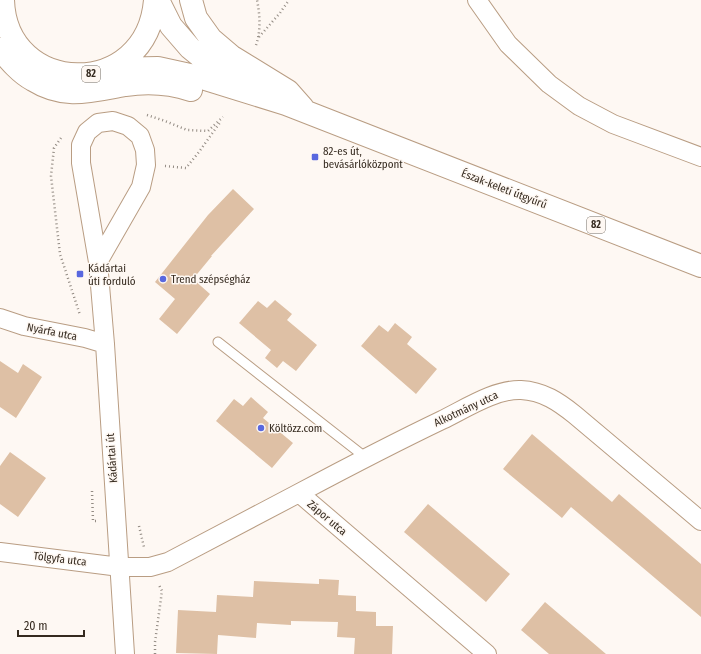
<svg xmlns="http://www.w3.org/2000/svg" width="701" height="654" font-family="'Fira Sans Condensed',sans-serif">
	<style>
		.building { fill: #dec0a5 }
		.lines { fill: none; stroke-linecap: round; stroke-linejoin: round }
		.lane-casing { stroke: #b99d83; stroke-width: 11 }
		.street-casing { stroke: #b99d83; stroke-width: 20 }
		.primary-casing { stroke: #b99d83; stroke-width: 24 }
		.path { stroke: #938b83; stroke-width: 2.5; stroke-dasharray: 1 3; stroke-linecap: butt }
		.lane { stroke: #fff; stroke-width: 9 }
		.street { stroke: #fff; stroke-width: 18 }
		.primary { stroke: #fff; stroke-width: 22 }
		.poi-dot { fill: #5968df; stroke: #fef8f3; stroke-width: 1.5 }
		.labels { text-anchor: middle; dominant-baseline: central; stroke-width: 3; stroke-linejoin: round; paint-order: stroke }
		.shield { fill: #fef8f3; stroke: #71685f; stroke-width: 1 }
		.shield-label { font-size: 10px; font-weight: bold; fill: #352a1f }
		.poi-label { font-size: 11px; fill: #352a1f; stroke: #fef8f3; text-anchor: start }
		.street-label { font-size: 11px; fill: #352a1f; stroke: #fef8f3 }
	</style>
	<rect width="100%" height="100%" fill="#fef8f3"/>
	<path class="building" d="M 233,189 L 254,209 L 211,256 L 212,256 L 193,279 L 210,294 L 177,334 L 159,319 L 175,299 L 155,282 L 208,215 Z
		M 275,300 L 292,314 L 287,320 L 317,345 L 296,371 L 283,361 L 277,368 L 265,358 L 271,350 L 239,323 L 258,301 L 267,308 Z
		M 395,323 L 412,337 L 407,344 L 437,369 L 416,394 L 361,346 L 379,325 L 388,332 Z
		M 0,361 L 18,373 L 23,364 L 42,377 L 16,418 L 0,407 Z
		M 251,397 L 268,412 L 263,418 L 293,443 L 272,468 L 216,421 L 234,399 L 243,406 Z
		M 532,434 L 612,502 L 619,494 L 701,564 L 701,617 L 571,507 L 562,518 L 503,469 Z
		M 10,452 L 46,478 L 18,517 L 0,504 L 0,466 Z
		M 428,504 L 510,574 L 486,602 L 404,532 Z
		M 319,579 L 339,580 L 338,595 L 356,596 L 356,611 L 376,612 L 376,626 L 393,626 L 392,654 L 354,654 L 355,638 L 337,637 L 338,622 L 291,621 L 291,625 L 257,623 L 256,638 L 218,635 L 217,654 L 176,653 L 178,610 L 216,612 L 217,595 L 253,597 L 254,581 L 319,584 Z
		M 545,602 L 606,654 L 549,654 L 521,630 Z"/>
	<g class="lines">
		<g class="lane-casing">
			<path id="lane" d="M 218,342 L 365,457"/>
		</g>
		<g class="street-casing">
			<path id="street" d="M 477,0 L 508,44 L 549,84 L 579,106 L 613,124 L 701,157
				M 98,262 L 141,187 L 146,165 L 145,150 L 140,136 L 128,126 L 113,121 L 98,123 L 87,132 L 81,145 L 81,163 L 98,262 L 105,344 L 125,654
				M 0,318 L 24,326 L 85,338 L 105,344
				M 299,493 C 346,468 394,443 442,420 C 465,409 495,389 521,390 C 543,391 559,402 575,415 L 701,521
				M 0,552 L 120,567 L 150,567 L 168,562 L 299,493 L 487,654"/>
		</g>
		<g class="primary-casing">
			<path id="primary" d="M 3,0 C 6,97 147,101 155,0
				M 158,0 L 171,26 L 190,48 L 206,61 L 252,83
				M 191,0 L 196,18 L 211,39 L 231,56 L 288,91 L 303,108
				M 0,49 C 10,61 20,73 33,80 C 65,100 91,91 125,85 C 146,82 170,83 191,90
				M 110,69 L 158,68 L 199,77 L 286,104 L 701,266"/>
		</g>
		<path class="path" d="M 259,37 L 280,13 L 289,0
			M 256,45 C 261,31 260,15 257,0
			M 147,115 L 165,121 L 187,130 L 208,131 L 223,117
			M 61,138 L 54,148 L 51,176 L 60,254 L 80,315
			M 165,166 L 186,168 L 199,152 L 221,121
			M 92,491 L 93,521 L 97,521
			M 139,526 L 144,547
			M 155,654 L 155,642 L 162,591 L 159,585"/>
		<use href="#lane" class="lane"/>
		<use href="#street" class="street"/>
		<use href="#primary" class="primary"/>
	</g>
	<g class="poi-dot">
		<rect x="311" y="153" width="8" height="8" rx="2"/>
		<rect x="76" y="270" width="8" height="8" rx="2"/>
		<circle cx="163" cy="279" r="4"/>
		<circle cx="261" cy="428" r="4"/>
	</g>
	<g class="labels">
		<g class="shield">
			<rect x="82" y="66" width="18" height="16" rx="3"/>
			<rect x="587" y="217" width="18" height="16" rx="3"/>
		</g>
		<g class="shield-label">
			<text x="91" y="74">82</text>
			<text x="596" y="225">82</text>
		</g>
		<g class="poi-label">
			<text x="323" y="151">82-es út,<tspan x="323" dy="13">bevásárlóközpont</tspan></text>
			<text x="88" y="268">Kádártai<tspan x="88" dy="13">úti forduló</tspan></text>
			<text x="171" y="279">Trend szépségház</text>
			<text x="269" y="428">Költözz.com</text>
		</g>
		<g class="street-label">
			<text transform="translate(504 189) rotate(21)">Észak-keleti útgyűrű</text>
			<text transform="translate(52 332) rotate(11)">Nyárfa utca</text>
			<text transform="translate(466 409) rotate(-25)">Alkotmány utca</text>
			<text transform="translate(112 458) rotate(-94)">Kádártai út</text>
			<text transform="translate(327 518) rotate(40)">Zápor utca</text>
			<text transform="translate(60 559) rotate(7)">Tölgyfa utca</text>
		</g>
	</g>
	<path d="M18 630v6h66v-6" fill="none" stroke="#352a1f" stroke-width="2"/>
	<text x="24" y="630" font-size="12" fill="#352a1f" stroke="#fef8f3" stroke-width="3" paint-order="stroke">20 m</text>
</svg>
